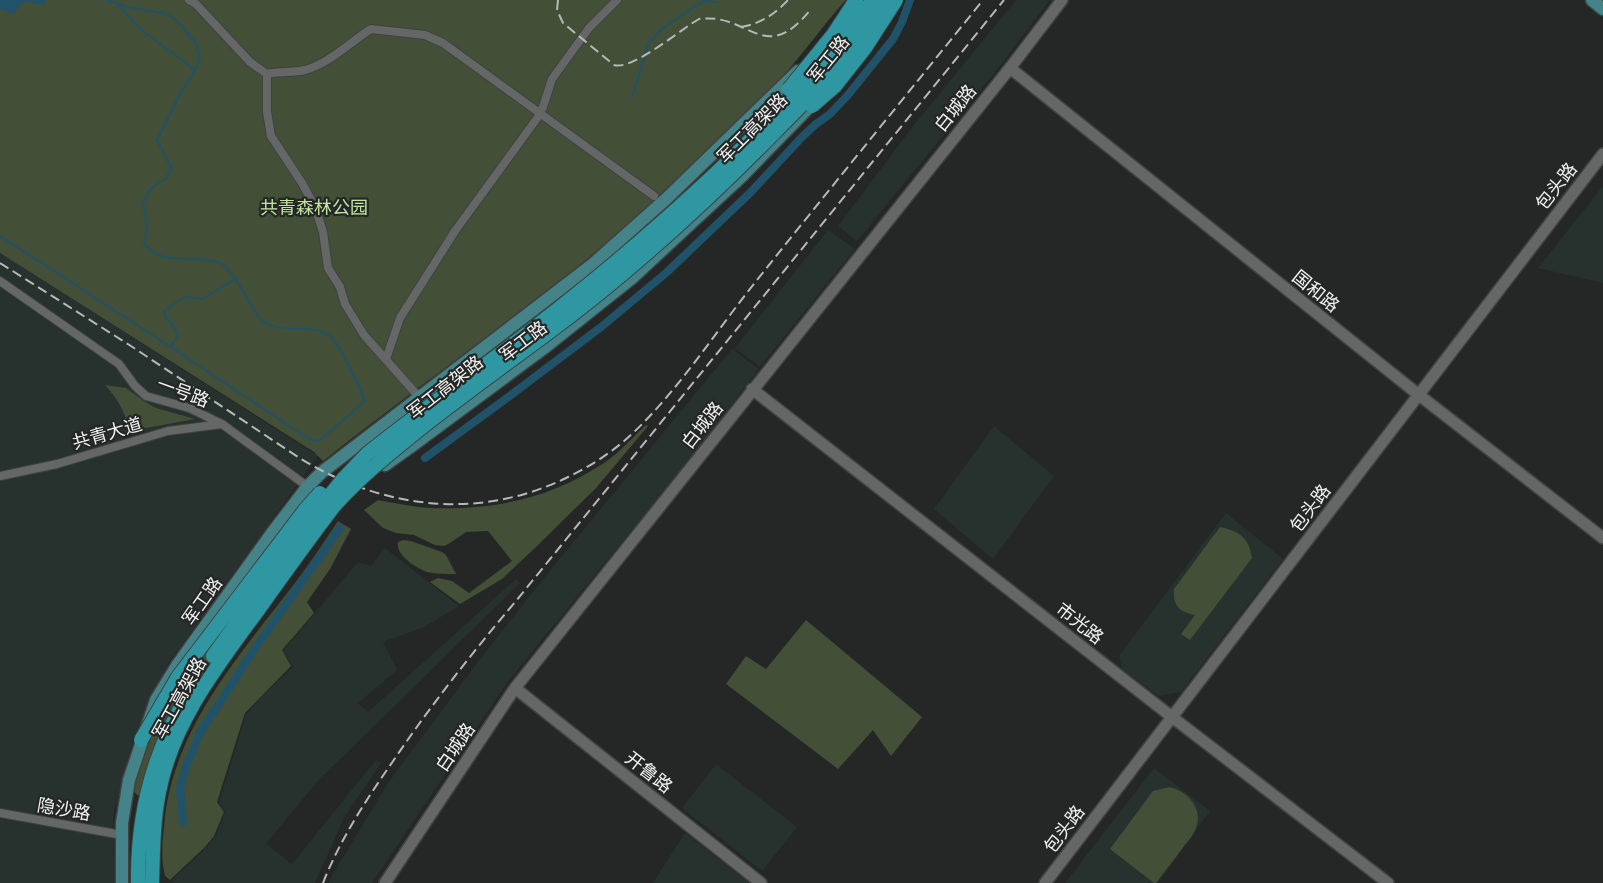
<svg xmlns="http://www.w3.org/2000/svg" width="1603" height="883" font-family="Raleway,'Noto Sans SC',sans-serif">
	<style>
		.built { fill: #27322f }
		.green { fill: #434f37 }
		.water { fill: #205369 }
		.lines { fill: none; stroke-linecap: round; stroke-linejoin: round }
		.stream { stroke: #205369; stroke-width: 2 }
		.canal { stroke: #205369; stroke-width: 8 }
		.street-casing { stroke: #3f4241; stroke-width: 10 }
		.secondary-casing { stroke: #3f4241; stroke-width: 14 }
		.primary-casing { stroke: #3f4241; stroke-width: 15 }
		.street { stroke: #646766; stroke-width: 8 }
		.secondary { stroke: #646766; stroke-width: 11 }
		.primary { stroke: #448489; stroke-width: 12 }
		.rail { stroke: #b6b9b8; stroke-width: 2; stroke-dasharray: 10 5; stroke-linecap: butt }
		.highway-bridge-casing { stroke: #3f4241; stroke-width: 16; stroke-linecap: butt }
		.highway-bridge { stroke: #2f97a1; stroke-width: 14 }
		.labels { text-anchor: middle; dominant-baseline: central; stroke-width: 4.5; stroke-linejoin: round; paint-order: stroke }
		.street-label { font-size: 18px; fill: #f0f2f1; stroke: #242726 }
		.park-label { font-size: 18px; fill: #c2e4a2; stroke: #242726 }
	</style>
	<rect width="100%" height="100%" fill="#242726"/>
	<path class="built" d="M 1016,0 L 1050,0 L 1004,61 L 857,241 L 838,226 L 910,130 Z
		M 1603,186 L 1603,283 L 1538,268 Z
		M 828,230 L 855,249 L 760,367 L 735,348 Z
		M 0,253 L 318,456 L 168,664 L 134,737 L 113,817 L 114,883 L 0,883 Z
		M 732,349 L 759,369 L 700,446 L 507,683 L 372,883 L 329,883 L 333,874 L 388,783 L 480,659 L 548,573 Z
		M 994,426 L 1054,476 L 993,559 L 934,509 Z
		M 1226,513 L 1283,559 L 1181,692 L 1159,696 L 1122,669 L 1119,656 Z
		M 385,548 L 459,606 L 424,627 L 383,642 L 397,670 L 358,703 L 368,712 L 516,579 L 520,583 L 316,783 L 266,844 L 292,864 L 376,760 L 381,763 L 345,816 L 315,883 L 174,883 L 171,881 L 206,848 L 216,836 L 225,812 L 219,802 L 246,715 L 261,697 L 293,667 L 283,651 L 358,562 L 371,566 Z
		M 716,764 L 797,827 L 762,871 L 682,808 Z
		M 1154,768 L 1210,811 L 1158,883 L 1065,883 Z
		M 685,833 L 749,883 L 653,883 Z"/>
	<path class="green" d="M 0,0 L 846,0 C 822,26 802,56 778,81 C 739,124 698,165 654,203 C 549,295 433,374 323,461 L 314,452 L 0,253 Z
		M 105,385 L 126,388 L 144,401 L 156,408 L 195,419 L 130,431 C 125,412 118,399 105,385 Z
		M 646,425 L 648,426 L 596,488 L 536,547 L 502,579 L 460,604 L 430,582 L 438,578 L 452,581 L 469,593 L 512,561 L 488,531 L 466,532 L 450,543 L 444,546 L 435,545 L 414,535 L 396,533 L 383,528 L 364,510 L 378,500 C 395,503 413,507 430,508 C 495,510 549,499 604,463 C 619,453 633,437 646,425 Z
		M 338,521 L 351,529 L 330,569 L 307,602 L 314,613 L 282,650 L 291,666 L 245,713 L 217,802 L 224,812 L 214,836 L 205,847 L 170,880 L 165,876 C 161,860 162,844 164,827 C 171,731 238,657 295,583 C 310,563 324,542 338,521 Z
		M 1220,527 C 1240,531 1249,538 1252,558 L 1190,640 L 1181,634 L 1195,615 C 1178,611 1173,605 1174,589 Z
		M 276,537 L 256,599 L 185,702 L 141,796 L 137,795 L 133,790 L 135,783 L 148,740 L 165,698 Z
		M 403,540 L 411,541 L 442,552 L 446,555 L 456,574 C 447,574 436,574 427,572 C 416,568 395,555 398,542 Z
		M 806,620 L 922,717 L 891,756 L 873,730 L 838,769 L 726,684 L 746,656 L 766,669 Z
		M 1169,787 C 1188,791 1205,810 1195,830 C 1193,836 1188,841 1184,846 C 1175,858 1165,871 1156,883 L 1154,883 L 1110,849 L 1153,791 Z"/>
	<path class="water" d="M 0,0 L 45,0 L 44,5 L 25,1 L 19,6 L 14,14 L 0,9 Z"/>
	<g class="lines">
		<path class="stream" d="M 107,0 L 128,7 L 167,14 L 177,21 L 196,43 L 200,59 L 195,70 L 180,94 L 157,140 L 172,169 L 165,179 L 151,188 L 143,202 L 147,229 L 144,243 C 161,268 194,253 218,262 C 235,268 248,305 261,319 C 279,336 307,323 327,334 C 339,340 359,386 364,400 L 362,404 L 319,441 L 309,439 L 171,347 L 178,335 C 176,324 166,324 164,311 L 185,297 L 203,299 L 235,279
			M 117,4 L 143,31 L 195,70
			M 632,97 L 649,42 L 662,29 L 703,1 L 717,2
			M 0,236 L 171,347"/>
		<path class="canal" d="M 425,458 L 507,398 L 601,327 L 666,273 L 751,192 L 802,137 L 816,124 L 830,114 L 848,95 L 893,39 L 902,22 L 910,0
			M 183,822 L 180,788 L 186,767 L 200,733 L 256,647 L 340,528"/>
		<g class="street-casing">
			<path id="street" d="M 189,0 L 196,4 L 250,62 L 267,74 C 280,71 293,73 305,70 C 330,63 350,42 371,29 L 425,35 L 443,43 L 654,196
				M 267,74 L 267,112 L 271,136 L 302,183 L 315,207 L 323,232 L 328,268 L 340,287 L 345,304 L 364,335 L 419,397
				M 0,281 L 119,364 L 135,386 L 146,396 L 189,408 L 222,424 L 311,489
				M 386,359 L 400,318 L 455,231 L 538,117 L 543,107 L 552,79 L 589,28 L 617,0
				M 0,476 L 57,464 L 168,431 L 222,424
				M 0,813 L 122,835"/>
		</g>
		<g class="secondary-casing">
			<path id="secondary" d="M 1010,68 L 1419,395 L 1603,538
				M 752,389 L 1172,717 L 1388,883
				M 515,688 L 761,883
				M 385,883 L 515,688 L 1010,68 L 1062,0
				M 1045,883 L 1603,154"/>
		</g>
		<g class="primary-casing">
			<path id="primary" d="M 1592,0 L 1603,9
				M 385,465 L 413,445 L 544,348 L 632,278 L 743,175 L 817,99
				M 122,883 L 122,823 L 129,780 L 156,700 L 178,664 L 272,533 L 308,486 L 322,472 L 593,264 L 666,199 L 798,71"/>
		</g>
		<use href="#street" class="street"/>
		<use href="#secondary" class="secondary"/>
		<use href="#primary" class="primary"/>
		<path class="rail" d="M 558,0 L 557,10 L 563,23 L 614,65 C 632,71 681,29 699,19 C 750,12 764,68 811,9
			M 741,27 C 760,24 775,14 788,0
			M 0,263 L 131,346 L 301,459 C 384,509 479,521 568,477 C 591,466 614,451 633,433 C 681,387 716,331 757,280 C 832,186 908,93 983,0
			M 323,883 C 339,842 364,803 389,767 C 428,709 471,654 516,601 L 1004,0"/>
		<g class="highway-bridge-casing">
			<path id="highway-bridge" d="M 789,89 L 833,35 L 856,0
				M 812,106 L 835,86 L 865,48 L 896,0
				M 213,656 L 310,520 L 344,478 L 367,454 C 420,411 476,373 530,331 C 614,266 695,197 769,121 C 806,83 845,46 872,0
				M 141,740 L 178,677 L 305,510 L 320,493
				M 138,883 C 137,812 154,747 193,687
				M 152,883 C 153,853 153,822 159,792 C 172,723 217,666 258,610 C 283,575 308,540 334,506 C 361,476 390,453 421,428 C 462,396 503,366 545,335 C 627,275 702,206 774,133 C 815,92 855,51 884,0"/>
		</g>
		<use href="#highway-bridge" class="highway-bridge"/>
	</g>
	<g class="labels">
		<g class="street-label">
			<text transform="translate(828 59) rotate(-51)">军工路</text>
			<text transform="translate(955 108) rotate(-51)">白城路</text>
			<text transform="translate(752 128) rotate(-45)">军工高架路</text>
			<text transform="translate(1556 186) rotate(-52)">包头路</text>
			<text transform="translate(1316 291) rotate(39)">国和路</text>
			<text transform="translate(523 341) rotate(-37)">军工路</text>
			<text transform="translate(445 387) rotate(-38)">军工高架路</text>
			<text transform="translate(183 392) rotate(20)">一号路</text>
			<text transform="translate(702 425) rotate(-52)">白城路</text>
			<text transform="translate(107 433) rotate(-16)">共青大道</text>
			<text transform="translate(1310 508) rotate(-53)">包头路</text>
			<text transform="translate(202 601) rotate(-55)">军工路</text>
			<text transform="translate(1080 623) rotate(38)">市光路</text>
			<text transform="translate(179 698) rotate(-61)">军工高架路</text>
			<text transform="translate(455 747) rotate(-56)">白城路</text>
			<text transform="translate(649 772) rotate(38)">开鲁路</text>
			<text transform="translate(64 809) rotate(10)">隐沙路</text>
			<text transform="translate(1064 829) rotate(-53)">包头路</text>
		</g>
		<g class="park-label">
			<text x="314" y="207">共青森林公园</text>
		</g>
	</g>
</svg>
